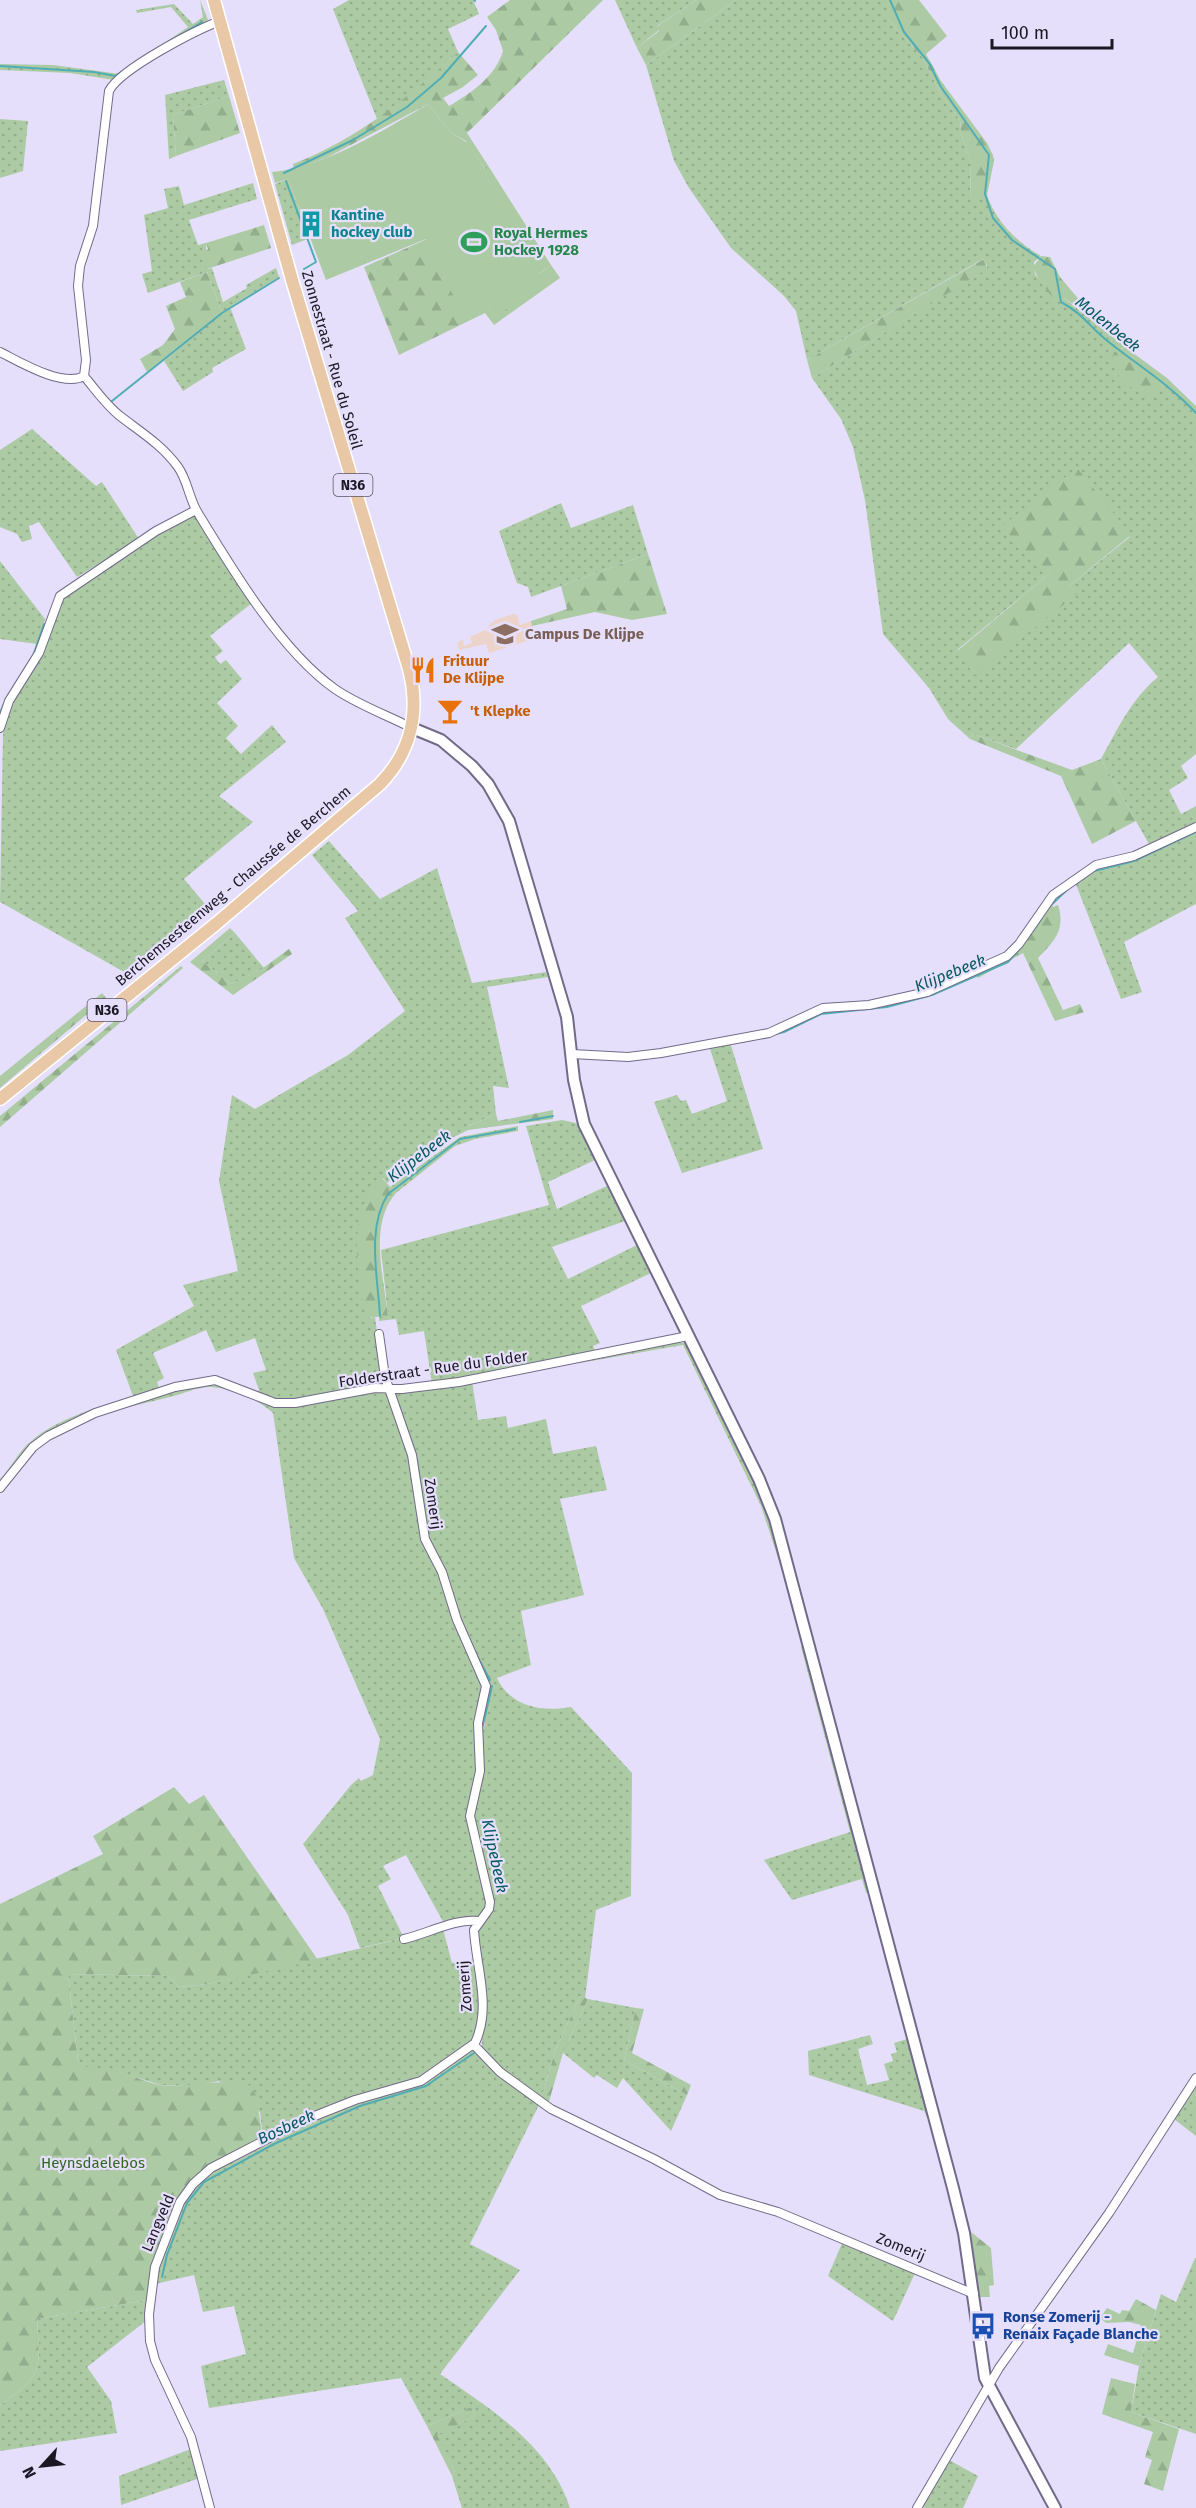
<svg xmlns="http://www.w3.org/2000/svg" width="1196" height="2508" font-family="'Fira Sans',sans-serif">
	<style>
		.education { fill: #ecd4cb }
		.grass { fill: url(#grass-dots); fill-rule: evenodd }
		.forest { fill: url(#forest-firs) }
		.pitch { fill: #accba4 }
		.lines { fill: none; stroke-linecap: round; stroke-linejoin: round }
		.stream { stroke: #51adb4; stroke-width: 2 }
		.street-casing { stroke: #726a89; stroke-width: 10 }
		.secondary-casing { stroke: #726a89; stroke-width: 14 }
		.primary-casing { stroke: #fff; stroke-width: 15 }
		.street { stroke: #fff; stroke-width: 8 }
		.secondary { stroke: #fff; stroke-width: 10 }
		.primary { stroke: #e9c8a8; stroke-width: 12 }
		.labels { text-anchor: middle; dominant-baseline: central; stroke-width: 4.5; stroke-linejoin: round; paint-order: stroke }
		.shield { fill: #e6dffb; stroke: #585464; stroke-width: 1.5 }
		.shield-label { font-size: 14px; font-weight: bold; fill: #1b1824 }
		.culture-label { font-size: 15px; font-weight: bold; fill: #0d838f; stroke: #e6dffb; text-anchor: start }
		.leisure-label { font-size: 15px; font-weight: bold; fill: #27864d; stroke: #e6dffb; text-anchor: start }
		.street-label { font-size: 15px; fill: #1b1824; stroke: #e6dffb }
		.education-label { font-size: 15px; font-weight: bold; fill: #785e54; stroke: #e6dffb; text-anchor: start }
		.food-label { font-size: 15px; font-weight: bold; fill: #c56008; stroke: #e6dffb; text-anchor: start }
		.park-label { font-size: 15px; fill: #32671f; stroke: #e6dffb }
		.transit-label { font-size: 15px; font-weight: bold; fill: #164399; stroke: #e6dffb; text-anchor: start }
		.water-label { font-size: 16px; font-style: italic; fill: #075a5f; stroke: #e6dffb }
	</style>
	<defs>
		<pattern id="grass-dots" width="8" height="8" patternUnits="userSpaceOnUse" patternTransform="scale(1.5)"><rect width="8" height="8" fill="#accba4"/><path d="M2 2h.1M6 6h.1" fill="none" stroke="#93ae8d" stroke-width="1.8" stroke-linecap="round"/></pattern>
		<pattern id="forest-firs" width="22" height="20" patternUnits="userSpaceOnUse" patternTransform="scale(1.5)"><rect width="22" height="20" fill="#accba4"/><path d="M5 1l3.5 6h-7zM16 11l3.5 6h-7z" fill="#93ae8d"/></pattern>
	</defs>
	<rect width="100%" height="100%" fill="#e6dffb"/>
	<path class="education" d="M 513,614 L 517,615 L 520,625 L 531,621 L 536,638 L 489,653 L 486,644 L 459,650 L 457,643 L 463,639 L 464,646 L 472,643 L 470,637 L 485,630 L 495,620 Z"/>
	<path class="grass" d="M 200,0 L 208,20 L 122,72 L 188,27 L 171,7 L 137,13 L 136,10 L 174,4 L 193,24 L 203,17 Z
		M 349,0 L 473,0 L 479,14 L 448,29 L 458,52 L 417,90 L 377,119 L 333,9 Z
		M 615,0 L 696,0 L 657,26 L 659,30 L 637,48 Z
		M 736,0 L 889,0 L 888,19 L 922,57 L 941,94 L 960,120 L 961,133 L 971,163 L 970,200 L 987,195 C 996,222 1017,242 1041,256 L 1034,262 L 1035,274 L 1055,300 L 1064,298 L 1125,347 L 1114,352 L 1161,389 L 1167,378 L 1196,406 L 1196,754 L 1181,766 L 1188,778 L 1169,790 L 1181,814 L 1196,806 L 1196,822 L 1150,846 L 1101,759 C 1117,730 1132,698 1158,677 L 1129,643 L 1016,749 L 973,734 L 970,739 L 948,719 L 929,688 L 883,634 L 865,500 L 853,447 L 841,419 L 812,378 L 986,269 L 987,266 L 983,259 L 807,360 L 796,311 L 784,296 L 731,248 L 689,188 L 674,161 L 646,65 ZM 1131,536 L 1069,586 L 1076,594 L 956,651 L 1050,573 Z
		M 0,64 L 53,65 L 120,74 L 114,80 L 70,73 L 0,70 Z
		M 224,80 L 229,96 L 173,115 L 176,156 L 169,159 L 165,95 Z
		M 0,119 L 28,121 L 23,171 L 0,178 Z
		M 288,179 L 310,238 L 292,245 L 275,184 Z
		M 253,183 L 257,199 L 189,220 L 198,245 L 206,243 L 207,269 L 212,268 L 223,302 L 247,288 L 246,285 L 276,268 L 279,277 L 230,307 L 246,349 L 212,368 L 213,372 L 183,391 L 164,361 L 222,313 L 207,272 L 148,293 L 142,274 L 152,271 L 144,215 L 168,208 L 164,189 L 179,186 L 184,205 Z
		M 32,429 L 96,486 L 102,482 L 139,539 L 77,577 L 39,522 L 29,526 L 32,539 L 22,542 L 17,534 L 0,527 L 0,450 Z
		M 561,503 L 571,528 L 633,505 L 648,554 L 531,597 L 528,587 L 517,583 L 499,531 Z
		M 191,514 L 196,517 L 252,603 L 210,636 L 223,651 L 215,657 L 220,664 L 226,660 L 242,679 L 217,703 L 238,726 L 226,738 L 241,754 L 272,725 L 286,742 L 219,796 L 253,822 L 184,879 L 211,911 L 133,977 L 0,902 L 3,735 L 5,719 L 13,700 L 53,611 L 66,594 L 143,541 Z
		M 0,561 L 45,619 L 37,644 L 0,639 Z
		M 1196,829 L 1196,904 L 1124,942 L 1142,992 L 1121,999 L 1075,882 L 1098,867 Z
		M 329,841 L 380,899 L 437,868 L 472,983 L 546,972 L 548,977 L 487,987 L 509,1088 L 493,1086 L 496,1114 L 468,1126 L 468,1130 L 442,1143 L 387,1183 L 383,1178 C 343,1217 361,1270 370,1318 L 375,1317 L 384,1385 L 283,1402 L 256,1394 L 259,1390 L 253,1373 L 266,1370 L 255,1338 L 216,1352 L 206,1330 L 153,1353 L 164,1378 L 157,1382 L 160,1390 L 40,1439 L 0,1485 L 0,1479 C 11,1468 18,1452 30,1442 C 57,1418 99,1407 133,1396 L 116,1350 L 194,1306 L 183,1285 L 238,1271 L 219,1181 L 232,1095 L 255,1109 L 348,1055 L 405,1011 L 345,918 L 358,911 L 312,855 Z
		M 235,933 L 264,968 L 231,984 L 202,961 Z
		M 730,1042 L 763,1149 L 682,1173 L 654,1102 L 677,1095 L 681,1101 L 686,1100 L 692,1114 L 727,1101 L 709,1046 Z
		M 562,1120 L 576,1123 L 595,1160 L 548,1182 L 557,1209 L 607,1186 L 625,1221 L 552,1247 L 568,1279 L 637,1245 L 651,1273 L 581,1306 L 600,1343 L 593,1346 L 597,1355 L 432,1384 L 424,1331 L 399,1335 L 396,1319 L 379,1321 L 379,1317 L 388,1315 L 381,1250 L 549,1205 L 526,1126 Z
		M 518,1126 L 518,1131 L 475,1139 L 455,1146 L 396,1193 L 390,1187 L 460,1137 Z
		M 673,1343 L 686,1343 L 756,1487 L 776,1541 L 793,1604 L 761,1506 L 683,1345 L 574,1364 Z
		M 472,1381 L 478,1420 L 506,1416 L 508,1428 L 546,1419 L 553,1454 L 596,1446 L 607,1490 L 560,1499 L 584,1595 L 521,1611 L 531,1665 L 497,1678 C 511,1708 543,1712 571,1707 L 632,1773 L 631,1896 L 596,1910 L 585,1999 L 580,1996 L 555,2051 L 541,2100 L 507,2074 L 482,2047 L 477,1928 L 489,1913 L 471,1815 L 480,1779 L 480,1728 L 484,1729 L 488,1694 L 428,1542 L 422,1504 L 394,1397 L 398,1392 Z
		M 216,1383 L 269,1406 L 374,1390 L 384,1391 L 387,1395 L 407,1443 L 419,1505 L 437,1566 L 484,1685 L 478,1764 L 468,1809 L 488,1903 L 479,1916 L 445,1925 L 406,1855 L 383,1866 L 391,1879 L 378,1886 L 404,1938 L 360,1948 L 348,1915 L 303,1844 L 351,1785 L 359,1778 L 361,1781 L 373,1775 L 380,1739 L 323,1609 L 294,1558 L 273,1413 C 258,1399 231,1388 210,1387 C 197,1387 183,1394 170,1397 C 126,1408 68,1418 35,1451 L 39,1444 L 85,1419 L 165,1392 Z
		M 804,1646 L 868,1892 L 866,1893 L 862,1879 L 792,1900 L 764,1860 L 850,1832 L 801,1647 Z
		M 443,1929 L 452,1963 L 476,1959 C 480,1984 486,2018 471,2040 C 446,2078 309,2121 263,2139 L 260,2112 L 219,2081 L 194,2086 L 161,2085 L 121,2073 L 89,2070 L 78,2061 L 68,1974 L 168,1976 L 179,1987 L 208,1984 Z
		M 588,1999 L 636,2008 L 624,2060 L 687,2095 L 671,2131 L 623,2078 L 617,2088 L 597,2075 L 594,2078 L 563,2053 Z
		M 870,2035 L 873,2044 L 858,2049 L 867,2085 L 889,2080 L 884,2064 L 893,2061 L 891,2054 L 897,2052 L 894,2043 L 907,2039 L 928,2119 L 924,2111 L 809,2075 L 808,2051 Z
		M 470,2050 L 475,2050 L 494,2072 L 539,2105 L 470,2244 L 520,2270 L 440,2374 C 491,2409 550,2446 570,2508 L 462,2508 L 452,2476 L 455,2471 L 436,2435 L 475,2416 L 471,2407 L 427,2426 L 401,2378 L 209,2408 L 201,2366 L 246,2354 L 234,2306 L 203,2312 L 194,2275 L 155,2284 L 160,2261 L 185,2199 L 211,2168 L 234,2162 L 325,2115 L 422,2083 Z
		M 1196,2086 L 1196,2136 L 1174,2119 Z
		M 843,2241 L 916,2271 L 893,2321 L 828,2276 Z
		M 1195,2258 L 1196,2258 L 1196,2434 L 1131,2412 L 1139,2366 L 1161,2294 L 1176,2302 Z
		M 147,2300 L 147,2320 L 87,2367 L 111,2401 L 117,2433 L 0,2451 L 0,2405 C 44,2375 40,2370 37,2319 Z
		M 191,2449 L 200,2478 L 121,2505 L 119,2476 Z
		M 949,2460 L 978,2476 L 963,2508 L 925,2508 L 922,2506 Z"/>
	<path class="forest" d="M 510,0 L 603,0 L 467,133 L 489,167 L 486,170 L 466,141 L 450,132 L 428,104 L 328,157 L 294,170 L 293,164 C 357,139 408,98 458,52 L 478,75 L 463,87 L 443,98 L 449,106 C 470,94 496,76 503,51 L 496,30 L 487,17 Z
		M 696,0 L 736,0 L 646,65 L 637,48 L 659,31 L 656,27 Z
		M 889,0 L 919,0 L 947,36 L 926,54 L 941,81 L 987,143 L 993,155 L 994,161 L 987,195 L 970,201 L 971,163 L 961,133 L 960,120 L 941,94 L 922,57 L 888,19 L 886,11 Z
		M 229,96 L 240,133 L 176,156 L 173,115 Z
		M 264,225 L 271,248 L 207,269 L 201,255 L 208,249 L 206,243 Z
		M 427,239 L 487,305 L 494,317 L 543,283 L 538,275 L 551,265 L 560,278 L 494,325 L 485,313 L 399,355 L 364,267 Z
		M 1041,256 L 1050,257 L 1060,277 L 1081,302 L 1077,307 L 1064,298 L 1055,301 L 1039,280 L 1033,267 Z
		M 984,259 L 987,269 L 812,378 L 807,360 Z
		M 207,272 L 222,313 L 147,372 L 140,359 L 163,345 L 175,329 L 166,306 L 186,297 L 180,282 Z
		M 1125,347 L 1167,378 L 1161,389 L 1150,397 C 1131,390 1115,379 1112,358 L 1114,352 Z
		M 1077,468 L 1131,535 L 1069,586 L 1077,594 L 975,675 L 956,652 L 1050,573 L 1001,527 Z
		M 648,554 L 667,614 L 632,620 L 595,612 L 532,626 L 531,621 L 567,609 L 561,586 Z
		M 973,734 L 1072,770 L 1101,759 L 1136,821 L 1092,844 L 1061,776 L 970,739 Z
		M 1051,902 L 1053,907 L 1058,905 C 1066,930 1054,941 1038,958 L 1063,1010 L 1080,1004 L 1084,1012 L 1055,1021 L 1023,953 L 978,978 L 976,974 L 1006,960 Z
		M 230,928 L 235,933 L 202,961 L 231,984 L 263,968 L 289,949 L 292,954 L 233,995 L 190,962 Z
		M 181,966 L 183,968 L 0,1127 L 0,1116 Z
		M 102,993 L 106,998 L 0,1088 L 0,1076 Z
		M 553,1110 L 553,1119 L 468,1130 L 468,1126 L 496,1114 L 498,1121 Z
		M 382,1178 L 396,1193 C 368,1225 384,1277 388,1316 L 365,1318 C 359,1269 344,1216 382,1178 Z
		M 174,1787 L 189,1804 L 204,1795 L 318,1960 L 208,1984 L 179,1987 L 168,1976 L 68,1974 L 78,2061 C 94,2074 103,2068 121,2073 C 135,2076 147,2083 161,2085 C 191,2088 219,2078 248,2084 L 256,2095 L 263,2139 C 241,2152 215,2163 195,2178 C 167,2199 152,2267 147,2300 L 37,2319 C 40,2370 44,2375 0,2405 L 0,1904 L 103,1854 L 93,1836 Z
		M 580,1996 L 588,1999 L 563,2053 L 548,2105 L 541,2100 L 555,2051 Z
		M 636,2008 L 644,2009 L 632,2053 L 691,2085 L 687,2095 L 624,2060 Z
		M 971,2232 L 991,2248 L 994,2285 L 989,2286 L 990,2297 L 978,2297 Z
		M 1136,2299 L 1156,2310 L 1139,2366 L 1104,2355 L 1108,2344 L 1133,2353 L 1141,2325 L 1129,2322 L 1106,2323 L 1100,2318 L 1107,2308 L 1120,2314 L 1122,2310 L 1129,2311 Z
		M 1111,2378 L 1135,2384 L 1131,2412 L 1179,2429 L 1163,2491 L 1144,2484 L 1152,2460 L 1145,2457 L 1153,2432 L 1102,2414 Z
		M 471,2407 L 475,2416 L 437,2435 L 455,2471 L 452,2476 L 427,2426 Z"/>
	<path class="pitch" d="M 428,104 L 450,132 L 468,143 L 485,169 L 489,167 L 551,265 L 539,274 L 544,283 L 494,318 L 487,305 L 463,316 L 426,239 L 326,280 L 288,179 L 275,183 L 272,172 C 324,167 383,131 428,104 Z"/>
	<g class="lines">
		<path class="stream" d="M 474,0 L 475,1
			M 890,0 L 904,32 L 929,63 L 941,87 L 989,155 L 985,194 L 993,218 L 1012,240 L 1055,269 L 1061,302 C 1085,315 1090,328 1110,343 C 1139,366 1170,385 1196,413
			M 167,43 L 202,22
			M 0,66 L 94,72 L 115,76 L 129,67
			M 284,173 L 353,140 L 407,107 L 441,78 L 486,26
			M 286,181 L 316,262 L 304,269
			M 112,401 L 222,313 L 279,278
			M 33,656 L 44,624
			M 0,713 L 6,699
			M 1094,871 L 1134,861 L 1196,832
			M 1048,908 L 1068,889
			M 1031,933 L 1042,918
			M 742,1042 L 784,1032 L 821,1014 L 887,1007 L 932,995 L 1008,962 L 1023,945
			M 520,1122 L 553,1116
			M 380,1316 C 378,1278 366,1228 388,1194 L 460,1139 L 515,1129
			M 400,1409 L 415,1452
			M 417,1460 L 424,1511
			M 435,1551 L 446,1572
			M 477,1656 L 490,1680
			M 482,1729 L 492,1686
			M 483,1753 L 483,1771
			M 488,1879 L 493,1902
			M 480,1951 L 486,1993
			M 162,2277 L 167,2255 L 187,2203 L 204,2182 L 274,2144 L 360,2106 L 426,2086 L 474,2053"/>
		<g class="street-casing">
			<path id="street" d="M 0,352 C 20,362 63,388 84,376
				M 84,376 C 95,389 106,405 120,416 C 142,433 162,445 178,467 C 188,481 189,499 198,513 C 232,569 281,651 335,689 C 358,705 387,715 412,728
				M 84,376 L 86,360 L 78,286 L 80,266 L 93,226 L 109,91 C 120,69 196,30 220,21
				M 0,728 L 9,701 L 39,653 L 60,596 L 156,531 L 196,510
				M 572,1054 L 628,1057 L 661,1053 L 769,1033 L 823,1008 L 869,1005 L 927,992 L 1007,956 L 1019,944 L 1053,895 L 1096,865 L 1134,856 L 1196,827
				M 0,1488 L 33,1447 L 48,1436 L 95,1413 L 175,1387 L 215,1380 L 275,1403 L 295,1403 L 375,1388 L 402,1389 L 459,1382 L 688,1336
				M 404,1939 C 426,1934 457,1918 478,1921
				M 474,2045 L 500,2072 L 551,2109 L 654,2159 L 720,2195 L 778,2212 L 974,2294
				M 210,2508 L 191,2437 L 155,2360 L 150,2341 L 149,2314 L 155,2267 L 180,2202 L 193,2184 L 211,2168 L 302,2121 L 355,2100 L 421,2081 L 475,2043 C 492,2007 476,1967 474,1930 L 489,1909 L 490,1902 L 470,1816 L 480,1771 L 478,1723 L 486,1686 L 457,1620 L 442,1572 L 425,1539 L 412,1455 L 385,1377 L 379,1334
				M 917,2508 L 999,2368 L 1109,2213 L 1196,2078"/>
		</g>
		<g class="secondary-casing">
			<path id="secondary" d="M 412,728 L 441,740 L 472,766 L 488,784 L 509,821 L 567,1017 L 574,1080 L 584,1124 L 759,1479 L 775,1519 L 953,2188 L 964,2233 L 985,2378 L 1055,2508"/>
		</g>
		<g class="primary-casing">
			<path id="primary" d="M 0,1099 L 217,923 L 380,784 C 411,752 420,712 409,669 L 292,280 L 214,0"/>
		</g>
		<use href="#street" class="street"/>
		<use href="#secondary" class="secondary"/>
		<use href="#primary" class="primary"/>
	</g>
	<defs>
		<g id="building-bare" transform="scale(2.07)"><path d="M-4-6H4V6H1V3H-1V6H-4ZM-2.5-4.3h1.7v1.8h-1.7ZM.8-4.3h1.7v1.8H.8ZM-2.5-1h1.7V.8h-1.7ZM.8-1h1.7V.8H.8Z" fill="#0f9aa8" stroke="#e6dffb" stroke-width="2.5" paint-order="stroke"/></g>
		<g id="stadium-bare" transform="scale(2.07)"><path d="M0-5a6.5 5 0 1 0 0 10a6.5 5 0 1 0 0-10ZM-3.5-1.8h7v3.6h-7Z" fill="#2e9e5b" stroke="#e6dffb" stroke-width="2.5" paint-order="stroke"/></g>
		<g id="school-bare" transform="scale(2.07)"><path d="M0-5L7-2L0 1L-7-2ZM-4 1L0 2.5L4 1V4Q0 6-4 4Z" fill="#8d6e63" stroke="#e6dffb" stroke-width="2.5" paint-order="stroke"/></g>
		<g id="restaurant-bare" transform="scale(2.07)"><path d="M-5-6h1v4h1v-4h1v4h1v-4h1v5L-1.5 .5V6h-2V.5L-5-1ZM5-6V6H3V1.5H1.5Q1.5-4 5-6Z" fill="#e8710a" stroke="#e6dffb" stroke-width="2.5" paint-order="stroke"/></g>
		<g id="bar-bare" transform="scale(2.07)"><path d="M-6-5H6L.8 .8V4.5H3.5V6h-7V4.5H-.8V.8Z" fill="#e8710a" stroke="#e6dffb" stroke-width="2.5" paint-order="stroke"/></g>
		<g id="bus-bare" transform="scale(2.07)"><path d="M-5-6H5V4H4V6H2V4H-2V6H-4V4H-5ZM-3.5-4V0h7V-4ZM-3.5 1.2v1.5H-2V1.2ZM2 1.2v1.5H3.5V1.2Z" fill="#1a4fb4" stroke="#e6dffb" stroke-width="2.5" paint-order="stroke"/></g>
	</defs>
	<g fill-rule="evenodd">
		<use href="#building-bare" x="311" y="224"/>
		<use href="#stadium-bare" x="474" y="242"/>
		<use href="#school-bare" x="505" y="634"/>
		<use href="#restaurant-bare" x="423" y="670"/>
		<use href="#bar-bare" x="450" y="711"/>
		<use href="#bus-bare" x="983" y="2326"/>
	</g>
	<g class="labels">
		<g class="shield">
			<rect x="333.5" y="474" width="39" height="22" rx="4.5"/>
			<rect x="87.5" y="999" width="39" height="22" rx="4.5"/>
		</g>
		<g class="shield-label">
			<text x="353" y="485">N36</text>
			<text x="107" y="1010">N36</text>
		</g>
		<g class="culture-label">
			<text x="331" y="215">Kantine<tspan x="331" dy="17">hockey club</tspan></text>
		</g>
		<g class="leisure-label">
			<text x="494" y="233">Royal Hermes<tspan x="494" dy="17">Hockey 1928</tspan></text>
		</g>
		<g class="street-label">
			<text transform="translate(332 360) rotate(74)">Zonnestraat - Rue du Soleil</text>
			<text transform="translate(233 886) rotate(-40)">Berchemsesteenweg - Chaussée de Berchem</text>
			<text transform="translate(433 1369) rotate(-8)">Folderstraat - Rue du Folder</text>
			<text transform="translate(433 1504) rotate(82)">Zomerij</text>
			<text transform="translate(465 1986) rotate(-94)">Zomerij</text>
			<text transform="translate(158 2223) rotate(-67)">Langveld</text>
			<text transform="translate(901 2247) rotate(22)">Zomerij</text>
		</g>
		<g class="education-label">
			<text x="525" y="634">Campus De Klijpe</text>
		</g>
		<g class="food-label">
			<text x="443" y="661">Frituur<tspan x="443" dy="17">De Klijpe</tspan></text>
			<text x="470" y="711">'t Klepke</text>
		</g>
		<g class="park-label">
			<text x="93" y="2163">Heynsdaelebos</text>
		</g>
		<g class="transit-label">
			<text x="1003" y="2317">Ronse Zomerij -<tspan x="1003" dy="17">Renaix Façade Blanche</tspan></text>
		</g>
		<g class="water-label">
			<text transform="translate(1108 324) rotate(39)">Molenbeek</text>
			<text transform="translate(950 973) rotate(-22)">Klijpebeek</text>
			<text transform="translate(419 1156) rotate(-37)">Klijpebeek</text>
			<text transform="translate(495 1856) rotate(78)">Klijpebeek</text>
			<text transform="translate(286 2127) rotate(-25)">Bosbeek</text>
		</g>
	</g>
	<g transform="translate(42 2466) rotate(243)" stroke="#e6dffb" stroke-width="4.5" paint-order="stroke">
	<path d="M0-4.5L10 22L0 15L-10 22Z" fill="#1b1824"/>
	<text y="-9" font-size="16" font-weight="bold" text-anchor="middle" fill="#1b1824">N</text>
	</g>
	<path d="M992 39v9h120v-9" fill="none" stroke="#1b1824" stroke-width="3"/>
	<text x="1001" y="39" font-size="18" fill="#1b1824" stroke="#e6dffb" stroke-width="4.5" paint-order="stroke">100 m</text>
</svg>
